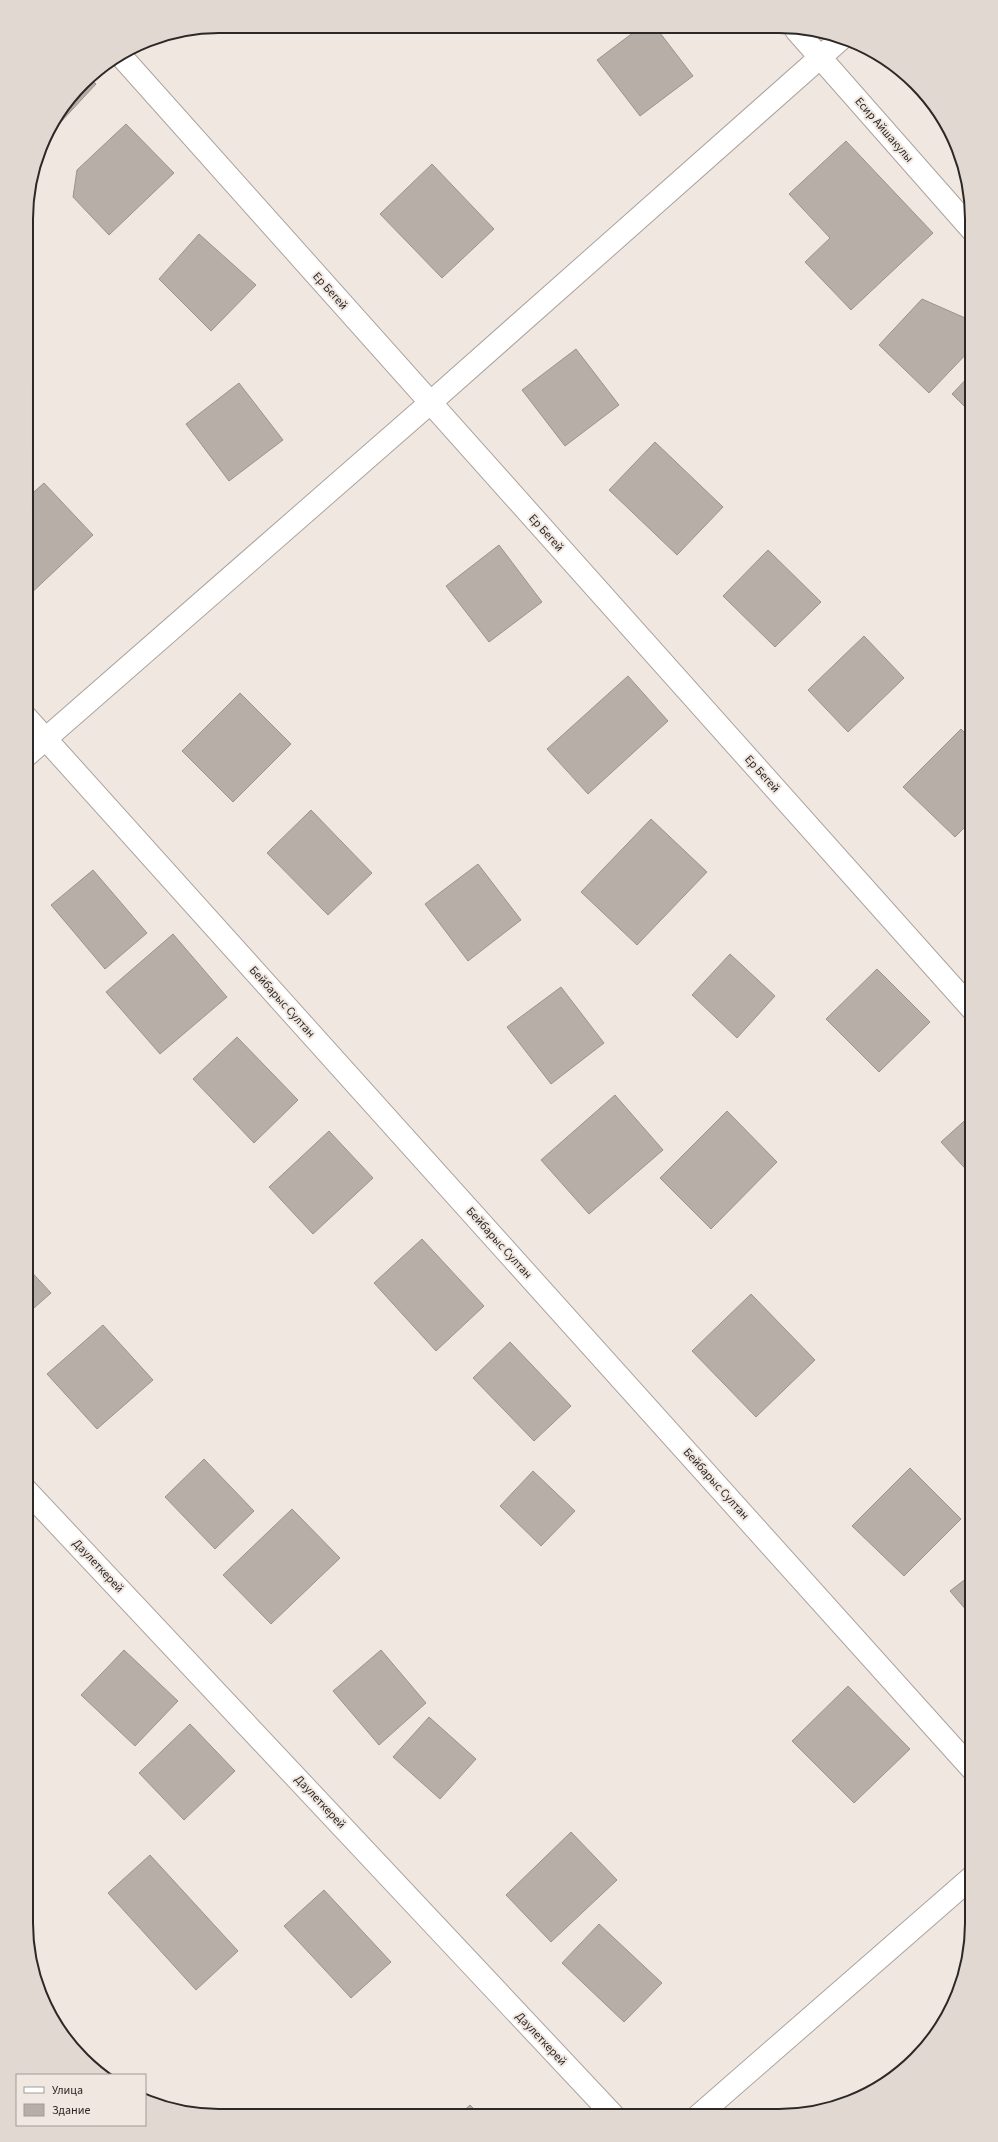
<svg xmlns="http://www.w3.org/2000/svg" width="998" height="2142" font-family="'Source Sans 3',sans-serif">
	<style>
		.building { fill: #b7aea8; stroke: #9c938e }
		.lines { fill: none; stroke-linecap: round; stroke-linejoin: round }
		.street-casing { stroke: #ada39e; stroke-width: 24 }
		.street { stroke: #fff; stroke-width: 22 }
		.labels { text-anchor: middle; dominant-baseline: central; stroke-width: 4; stroke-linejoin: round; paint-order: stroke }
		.street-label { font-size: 12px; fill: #2c2826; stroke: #f1e7e1 }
		.rim { fill: none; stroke: #2c2826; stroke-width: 2 }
	</style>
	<rect width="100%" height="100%" fill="#f1e7e1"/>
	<path class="building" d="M 638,29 L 657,29 L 693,76 L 640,116 L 597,60 Z
		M 89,78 L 96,84 L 45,139 L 46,134 Z
		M 126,124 L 174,173 L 109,235 L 73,197 L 77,170 Z
		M 846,141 L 933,233 L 851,310 L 805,262 L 830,238 L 789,194 Z
		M 432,164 L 494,229 L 442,278 L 380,214 Z
		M 199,234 L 256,285 L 211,331 L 159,279 Z
		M 922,299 L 972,321 L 972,348 L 929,393 L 879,345 Z
		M 576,349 L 619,405 L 565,446 L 522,390 Z
		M 972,373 L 972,414 L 952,394 Z
		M 239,383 L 283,440 L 229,481 L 186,424 Z
		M 655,442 L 723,507 L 677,555 L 609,490 Z
		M 44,483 L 93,535 L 27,597 L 26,499 Z
		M 499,545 L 542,602 L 489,642 L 446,586 Z
		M 768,550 L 821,602 L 775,647 L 723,596 Z
		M 864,636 L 904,678 L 848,732 L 808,690 Z
		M 628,676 L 668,721 L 588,794 L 547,749 Z
		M 240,693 L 291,744 L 233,802 L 182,751 Z
		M 961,729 L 972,740 L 972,820 L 955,837 L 903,787 Z
		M 311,810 L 372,873 L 328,915 L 267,853 Z
		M 651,819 L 707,872 L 637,945 L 581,892 Z
		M 478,864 L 521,920 L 468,961 L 425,904 Z
		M 93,870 L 147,933 L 105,969 L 51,905 Z
		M 173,934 L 227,997 L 160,1054 L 106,992 Z
		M 730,954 L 775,996 L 737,1038 L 692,995 Z
		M 877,969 L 930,1022 L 879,1072 L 826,1019 Z
		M 561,987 L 604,1043 L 551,1084 L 507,1027 Z
		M 237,1037 L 298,1100 L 254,1143 L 193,1079 Z
		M 615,1095 L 663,1150 L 589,1214 L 541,1160 Z
		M 727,1111 L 777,1162 L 711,1229 L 660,1178 Z
		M 972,1114 L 972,1176 L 941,1142 Z
		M 329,1131 L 373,1178 L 313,1234 L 269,1187 Z
		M 422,1239 L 484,1306 L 436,1351 L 374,1283 Z
		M 26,1266 L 51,1293 L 26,1315 Z
		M 751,1294 L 815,1360 L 756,1417 L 692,1351 Z
		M 103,1325 L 153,1380 L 97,1429 L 47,1374 Z
		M 510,1342 L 571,1406 L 534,1441 L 473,1378 Z
		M 204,1459 L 254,1511 L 215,1549 L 165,1497 Z
		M 910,1468 L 961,1519 L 904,1576 L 852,1526 Z
		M 533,1471 L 575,1511 L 541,1546 L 500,1506 Z
		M 292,1509 L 340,1558 L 271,1624 L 223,1575 Z
		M 972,1574 L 972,1617 L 950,1591 Z
		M 124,1650 L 178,1701 L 135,1746 L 81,1695 Z
		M 381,1650 L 426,1703 L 379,1745 L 333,1691 Z
		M 848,1686 L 910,1749 L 854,1803 L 792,1741 Z
		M 429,1717 L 476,1759 L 440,1799 L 393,1757 Z
		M 190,1724 L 235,1771 L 184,1820 L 139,1773 Z
		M 571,1832 L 617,1880 L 551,1942 L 506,1895 Z
		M 150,1855 L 238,1951 L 196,1990 L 108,1893 Z
		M 324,1890 L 391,1962 L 351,1998 L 284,1926 Z
		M 599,1924 L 662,1983 L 624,2022 L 562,1963 Z
		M 470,2105 L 479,2114 L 460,2114 Z"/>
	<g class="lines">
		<g class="street-casing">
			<path id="street" d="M 796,30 L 972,230
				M 121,56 L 972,1009
				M 26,717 L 972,1769
				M 26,756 L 430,403 L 842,38
				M 26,1490 L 613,2115
				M 698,2116 L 972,1877"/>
		</g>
		<use href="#street" class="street"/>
	</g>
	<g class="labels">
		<g class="street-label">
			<text transform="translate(884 130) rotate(49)">Есир Айшакулы</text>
			<text transform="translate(330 291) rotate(48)">Ер Бегей</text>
			<text transform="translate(546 533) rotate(48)">Ер Бегей</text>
			<text transform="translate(762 774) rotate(48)">Ер Бегей</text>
			<text transform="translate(282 1002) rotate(48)">Бейбарыс Султан</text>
			<text transform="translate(499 1243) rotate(48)">Бейбарыс Султан</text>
			<text transform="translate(716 1484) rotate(48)">Бейбарыс Султан</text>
			<text transform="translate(98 1566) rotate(47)">Даулеткерей</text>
			<text transform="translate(320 1802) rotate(47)">Даулеткерей</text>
			<text transform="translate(541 2039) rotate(47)">Даулеткерей</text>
		</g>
	</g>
	<path d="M0 0H998V2142H0ZM219 33H779A186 186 0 0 1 965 219V1923A186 186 0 0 1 779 2109H219A186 186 0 0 1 33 1923V219A186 186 0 0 1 219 33Z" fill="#e1d8d2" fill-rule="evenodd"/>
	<path class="rim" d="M219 33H779A186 186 0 0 1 965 219V1923A186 186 0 0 1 779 2109H219A186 186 0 0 1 33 1923V219A186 186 0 0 1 219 33Z"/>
	<rect x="16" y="2074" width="130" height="52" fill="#f1e7e1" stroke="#a29b96"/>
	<rect x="24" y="2087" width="20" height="6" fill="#ffffff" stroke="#a29b96"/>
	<text x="52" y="2094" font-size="12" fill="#2c2826">Улица</text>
	<rect x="24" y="2104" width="20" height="12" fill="#b7aea8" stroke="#a29b96"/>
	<text x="52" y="2114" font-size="12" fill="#2c2826">Здание</text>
</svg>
